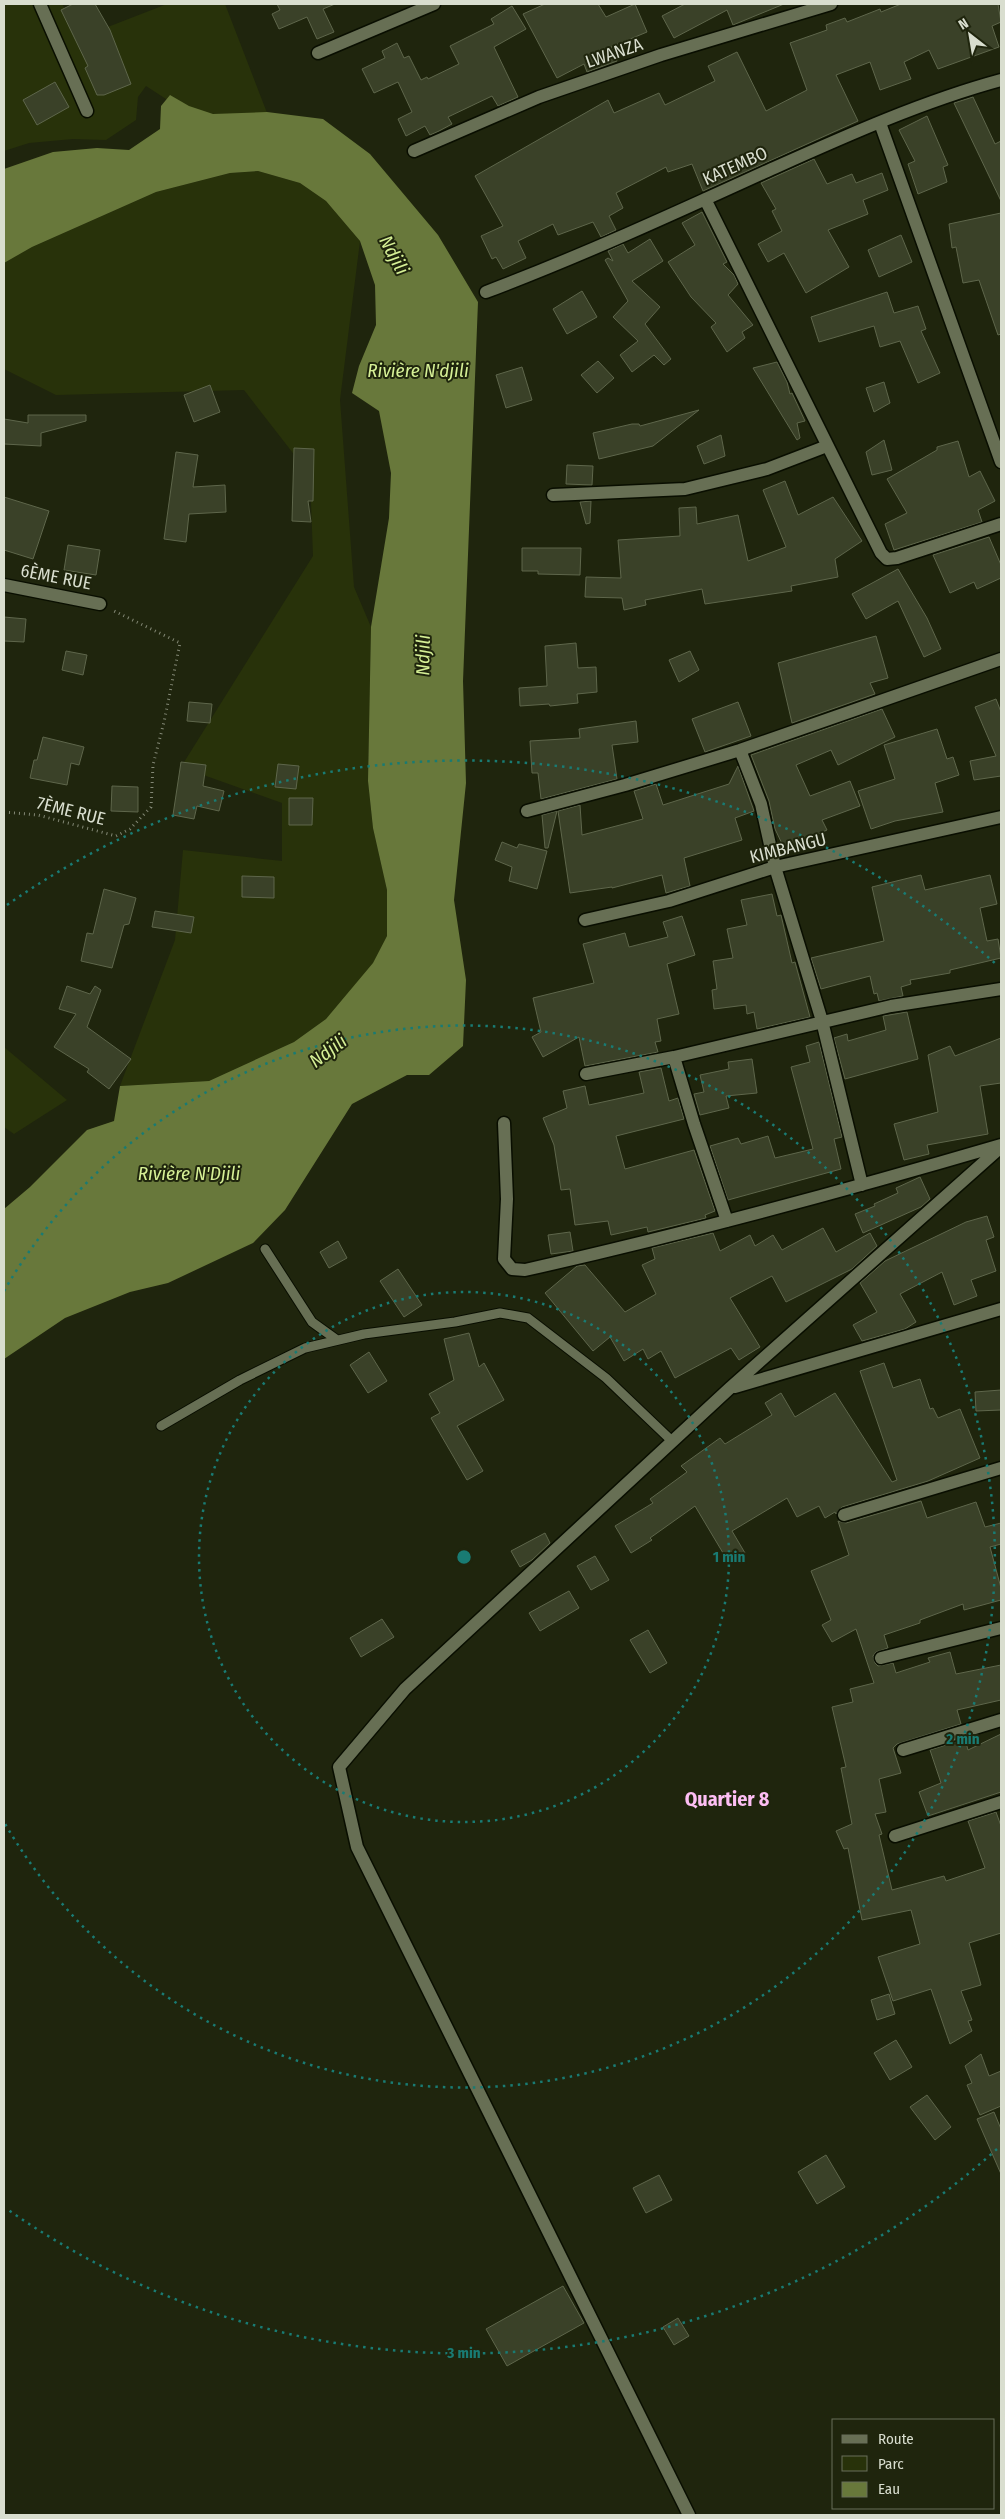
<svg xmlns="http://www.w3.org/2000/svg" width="1005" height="2519" font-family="'Fira Sans Condensed',sans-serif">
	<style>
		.green { fill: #28320a }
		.water { fill: #68783b }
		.building { fill: #3a4128; stroke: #5e664b }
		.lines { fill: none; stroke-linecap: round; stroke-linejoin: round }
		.service-casing { stroke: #090e00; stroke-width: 11 }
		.minor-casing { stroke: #090e00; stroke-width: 15 }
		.path { stroke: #838875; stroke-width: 3; stroke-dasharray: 1 4; stroke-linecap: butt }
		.service { stroke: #676f54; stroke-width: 9 }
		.minor { stroke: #676f54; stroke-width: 12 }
		.ring { fill: none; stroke: #197b73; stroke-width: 2.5; stroke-dasharray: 2.5 5 }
		.labels { text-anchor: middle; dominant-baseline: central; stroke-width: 4; stroke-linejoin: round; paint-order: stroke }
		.street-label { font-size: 18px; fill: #d9decf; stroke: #1f250d }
		.water-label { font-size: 19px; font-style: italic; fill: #d6f096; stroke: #1f250d }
		.quarter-label { font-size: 20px; font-weight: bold; fill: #fdbef4; stroke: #1f250d }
		.centre { fill: #197b73; stroke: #1f250d; stroke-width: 2.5 }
		.ring-label { font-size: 15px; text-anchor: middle; font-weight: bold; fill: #197b73; stroke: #1f250d; stroke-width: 4; stroke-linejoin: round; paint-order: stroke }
	</style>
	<rect width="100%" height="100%" fill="#1f250d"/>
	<path class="green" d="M 4,4 L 62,4 L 82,37 L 167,4 L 225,4 L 269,118 L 186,112 L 146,86 L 138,97 L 136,120 L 106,140 L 73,139 L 29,143 L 4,151 Z
		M 258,171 L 300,183 L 326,201 L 360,241 L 340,400 L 354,587 L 371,627 L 368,781 L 373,828 L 387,890 L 387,936 L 373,964 L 326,1019 L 294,1042 L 209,1081 L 120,1086 L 175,940 L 183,850 L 282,861 L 282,803 L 181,767 L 313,556 L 310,475 L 244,390 L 56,395 L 4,369 L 4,263 L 32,247 L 156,192 L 230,173 Z
		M 4,1047 L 67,1100 L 14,1134 L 4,1127 Z"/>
	<path class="water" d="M 170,95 L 189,106 L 213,114 L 267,112 L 323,119 L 370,154 L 438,235 L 478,302 L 463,681 L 466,783 L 454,900 L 466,980 L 463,1046 L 429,1075 L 407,1075 L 352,1104 L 285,1210 L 253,1243 L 168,1283 L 130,1292 L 65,1318 L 4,1359 L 4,1209 L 30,1187 L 87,1130 L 114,1121 L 120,1086 L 209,1081 L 294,1042 L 326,1019 L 373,963 L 387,936 L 387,890 L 373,828 L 368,781 L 371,627 L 389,518 L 391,473 L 379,411 L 352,393 L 359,366 L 376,325 L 375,285 L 360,241 L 326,201 L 300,183 L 258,171 L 230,173 L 156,192 L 32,247 L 4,263 L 4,169 L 53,152 L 97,148 L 129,150 L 160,129 L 161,106 Z"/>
	<path class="building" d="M 73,4 L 95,4 L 110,30 L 131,84 L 104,95 L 97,95 L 85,68 L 88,66 L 61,10 Z
		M 277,4 L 335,4 L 323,9 L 334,32 L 317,39 L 307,17 L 279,29 L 272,14 L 280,10 Z
		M 545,4 L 598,4 L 606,17 L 635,4 L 647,32 L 611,47 L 617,61 L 587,72 L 584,64 L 557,78 L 523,14 Z
		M 685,4 L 784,4 L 733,25 L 727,10 L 674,38 L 662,16 Z
		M 901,4 L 998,4 L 1001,22 L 992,26 L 999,47 L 938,69 L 929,50 L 904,62 L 911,79 L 880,90 L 870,62 L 836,75 L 858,121 L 703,191 L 692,164 L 668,172 L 666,167 L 616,193 L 623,208 L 609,216 L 616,230 L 601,237 L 593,222 L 558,235 L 553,224 L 518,241 L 526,258 L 503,269 L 496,257 L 492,259 L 481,236 L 503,226 L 475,176 L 608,100 L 614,113 L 659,93 L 665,105 L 715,81 L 708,66 L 737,52 L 766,111 L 807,90 L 790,43 L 827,30 L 826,25 L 845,18 L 847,22 L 880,9 L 881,12 Z
		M 512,6 L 526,29 L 494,47 L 518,97 L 498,106 L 492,96 L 448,117 L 452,124 L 439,131 L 430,135 L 425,126 L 406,136 L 398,119 L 412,112 L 398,82 L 374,93 L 362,69 L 385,58 L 382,51 L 397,43 L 404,58 L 409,56 L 421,80 L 427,77 L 428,79 L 459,64 L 450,46 L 494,24 L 491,19 Z
		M 55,82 L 69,107 L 37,125 L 23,100 Z
		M 973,97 L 995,144 L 1001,141 L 1001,201 L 954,103 Z
		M 927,116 L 948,165 L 943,167 L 947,182 L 918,194 L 908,164 L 915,161 L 899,130 Z
		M 814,159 L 827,184 L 852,174 L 856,183 L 882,173 L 888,190 L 863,200 L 868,214 L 828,230 L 849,267 L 806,293 L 784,253 L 768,262 L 758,244 L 782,231 L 772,211 L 776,209 L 761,183 Z
		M 702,212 L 727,262 L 723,264 L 734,275 L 738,284 L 728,295 L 753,325 L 742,332 L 745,338 L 727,352 L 711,327 L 716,323 L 691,297 L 668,262 L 695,245 L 682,223 Z
		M 1001,213 L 1001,334 L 998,335 L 979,280 L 963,283 L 956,247 L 952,248 L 949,224 Z
		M 901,235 L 912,262 L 879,277 L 868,250 Z
		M 650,239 L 663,261 L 632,281 L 660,307 L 645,324 L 671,359 L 664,365 L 654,355 L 632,372 L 620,355 L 638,341 L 613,317 L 628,301 L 605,260 L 608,258 L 613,261 L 608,251 L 623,244 L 628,253 Z
		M 582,291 L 597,317 L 567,334 L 553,309 Z
		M 887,292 L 894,313 L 918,306 L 926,329 L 921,331 L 940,373 L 918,383 L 900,341 L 880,347 L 874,326 L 819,342 L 811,317 Z
		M 598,361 L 614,378 L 597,393 L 581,375 Z
		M 777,362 L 787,382 L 790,394 L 792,393 L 805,421 L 797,423 L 800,438 L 797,440 L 753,368 Z
		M 522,367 L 532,400 L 506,408 L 496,375 Z
		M 884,382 L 890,403 L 874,412 L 866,388 Z
		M 210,385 L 220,412 L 194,422 L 184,395 Z
		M 699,410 L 653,446 L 599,459 L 593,433 L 632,424 L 639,424 L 640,426 Z
		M 28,415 L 86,415 L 86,421 L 41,433 L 41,446 L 4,444 L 4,419 L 28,423 Z
		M 721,435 L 725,456 L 704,464 L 697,446 Z
		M 884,440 L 892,470 L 872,475 L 866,452 Z
		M 958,441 L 969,477 L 980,471 L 995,501 L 978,510 L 982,522 L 894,550 L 885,524 L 907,513 L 887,479 L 937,450 L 937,447 Z
		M 294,448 L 314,449 L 313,501 L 308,501 L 311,522 L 292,521 Z
		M 176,452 L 198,455 L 193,487 L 225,485 L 226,512 L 189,514 L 186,542 L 164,539 Z
		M 567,465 L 593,466 L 592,485 L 566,484 Z
		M 785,481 L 798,515 L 833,497 L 862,541 L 835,559 L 838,577 L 791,586 L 792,591 L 705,604 L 702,589 L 645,600 L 646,605 L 624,610 L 622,598 L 585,597 L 586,577 L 621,578 L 618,540 L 680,536 L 679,508 L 696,507 L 697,524 L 738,515 L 748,561 L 786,547 L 763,490 Z
		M 4,497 L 49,511 L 33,559 L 4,550 Z
		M 591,501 L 590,523 L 586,524 L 580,502 Z
		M 989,537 L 1001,565 L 1001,578 L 977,589 L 974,582 L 950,593 L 933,555 Z
		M 68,545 L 100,550 L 96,575 L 64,570 Z
		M 522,548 L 581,548 L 580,575 L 538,574 L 538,571 L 522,571 Z
		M 898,569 L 927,618 L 941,649 L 924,657 L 898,601 L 866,619 L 852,594 Z
		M 4,617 L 26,619 L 24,642 L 4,641 Z
		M 876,636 L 888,678 L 870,683 L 875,694 L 792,723 L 778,663 Z
		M 576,643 L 578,668 L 596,667 L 597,692 L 577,694 L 578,703 L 550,706 L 549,704 L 520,706 L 519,688 L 547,686 L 545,646 Z
		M 66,651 L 87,655 L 83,675 L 62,670 Z
		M 690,651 L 699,670 L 679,682 L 669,660 Z
		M 996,699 L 1001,712 L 1001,776 L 974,780 L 970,761 L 996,756 L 975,707 Z
		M 189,702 L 212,704 L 210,723 L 187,721 Z
		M 738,702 L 751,736 L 705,752 L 692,719 Z
		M 882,709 L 895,737 L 838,765 L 831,750 L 796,765 L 810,796 L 850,781 L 860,806 L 822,820 L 827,830 L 785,850 L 775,829 L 769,801 L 751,755 Z
		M 636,721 L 638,742 L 612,745 L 617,779 L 541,799 L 538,773 L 532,773 L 530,741 L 580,738 L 579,729 Z
		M 937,729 L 947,759 L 953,757 L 959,775 L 935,783 L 943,812 L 895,821 L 871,829 L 858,791 L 895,779 L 884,745 Z
		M 43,737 L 84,747 L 79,765 L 71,763 L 67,785 L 30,778 L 34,760 L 37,760 Z
		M 181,762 L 206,765 L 203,786 L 224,791 L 219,811 L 197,806 L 194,819 L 173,815 Z
		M 278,764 L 299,766 L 296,789 L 275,787 Z
		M 738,766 L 754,811 L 735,818 L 742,840 L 684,858 L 690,886 L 666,893 L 662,875 L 612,888 L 612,887 L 570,893 L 558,811 L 580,805 L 582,835 L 643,819 L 634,791 L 656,784 L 663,805 L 729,784 Z
		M 112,786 L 138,787 L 138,812 L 111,811 Z
		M 289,798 L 313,798 L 312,825 L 289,825 Z
		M 557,811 L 548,848 L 545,848 L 542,815 Z
		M 502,842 L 517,848 L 519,844 L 547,851 L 537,889 L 509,881 L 512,867 L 495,860 Z
		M 921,875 L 925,890 L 990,875 L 997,904 L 980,908 L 987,941 L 998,939 L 1001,958 L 950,970 L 950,973 L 910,980 L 911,984 L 901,987 L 903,996 L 879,1001 L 877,993 L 874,994 L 870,976 L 821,989 L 811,958 L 884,941 L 872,887 Z
		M 242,876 L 274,877 L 274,898 L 242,897 Z
		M 104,889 L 136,898 L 129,924 L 124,925 L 112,968 L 81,961 L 87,933 L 93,934 Z
		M 772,894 L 777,916 L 781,915 L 792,963 L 795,962 L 810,1017 L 757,1029 L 754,1012 L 747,1014 L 746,1005 L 714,1009 L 712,990 L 717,989 L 713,961 L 733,958 L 727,929 L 747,925 L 741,900 Z
		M 155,911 L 194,917 L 191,933 L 152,927 Z
		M 682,916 L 695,955 L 667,964 L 679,1014 L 657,1019 L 661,1041 L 655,1042 L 658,1052 L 585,1066 L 579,1037 L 543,1057 L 532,1037 L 541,1032 L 533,998 L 594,983 L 583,944 L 625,933 L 629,947 L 668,937 L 663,922 Z
		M 67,986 L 90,994 L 95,986 L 101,990 L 87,1027 L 131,1059 L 109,1089 L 87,1072 L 89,1069 L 54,1047 L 76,1014 L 59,1009 Z
		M 907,1012 L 918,1059 L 845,1079 L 834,1038 L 847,1034 L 848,1041 L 886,1030 L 883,1016 Z
		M 1001,1038 L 1001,1083 L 980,1086 L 988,1134 L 927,1145 L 929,1154 L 904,1160 L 894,1124 L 938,1112 L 928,1055 L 950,1046 L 955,1056 Z
		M 819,1042 L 842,1137 L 834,1139 L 841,1169 L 728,1200 L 710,1146 L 738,1138 L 741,1144 L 768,1136 L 775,1158 L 813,1149 L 791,1067 L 810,1062 L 806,1046 Z
		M 752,1059 L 757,1093 L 726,1096 L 729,1108 L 700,1115 L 694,1094 L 704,1092 L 700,1075 L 729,1069 L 728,1062 Z
		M 661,1068 L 669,1101 L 678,1098 L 684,1119 L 616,1136 L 625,1169 L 694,1150 L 715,1211 L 705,1215 L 706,1218 L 648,1232 L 647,1227 L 611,1235 L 608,1221 L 575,1225 L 570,1189 L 561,1190 L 554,1145 L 543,1118 L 567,1108 L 563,1091 L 585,1086 L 589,1105 L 644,1093 L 639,1072 Z
		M 920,1177 L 930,1199 L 921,1207 L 863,1233 L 855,1214 L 875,1206 L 874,1204 L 898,1193 L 896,1188 Z
		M 987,1216 L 994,1237 L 986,1240 L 996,1271 L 971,1280 L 977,1296 L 954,1305 L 942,1272 L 900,1294 L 916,1322 L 905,1329 L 862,1341 L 853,1325 L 877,1312 L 860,1283 L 885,1261 L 966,1222 Z
		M 823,1228 L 836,1252 L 870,1233 L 877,1246 L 852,1269 L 786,1302 L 772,1276 L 730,1298 L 760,1347 L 739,1360 L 731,1348 L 675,1378 L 661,1351 L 648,1359 L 643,1349 L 624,1361 L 610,1337 L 593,1351 L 545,1293 L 577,1266 L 585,1265 L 625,1312 L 656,1294 L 642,1265 L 655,1259 L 652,1248 L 713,1233 L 720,1251 L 750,1235 L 755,1246 L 773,1235 L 782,1250 Z
		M 570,1232 L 573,1251 L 551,1254 L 548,1235 Z
		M 338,1241 L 347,1258 L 329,1268 L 320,1252 Z
		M 398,1269 L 422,1305 L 404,1317 L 380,1281 Z
		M 469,1333 L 479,1367 L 484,1363 L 504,1400 L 457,1426 L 483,1471 L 467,1480 L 431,1418 L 440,1413 L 429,1394 L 454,1380 L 444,1339 Z
		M 369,1352 L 387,1381 L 368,1393 L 350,1365 Z
		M 884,1363 L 893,1388 L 920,1379 L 930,1409 L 933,1408 L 938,1418 L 960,1409 L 980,1458 L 928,1481 L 842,1507 L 836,1514 L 835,1512 L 825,1518 L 819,1506 L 797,1517 L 787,1498 L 732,1531 L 745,1553 L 729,1563 L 695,1506 L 650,1538 L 652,1540 L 631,1553 L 615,1526 L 653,1503 L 650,1499 L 687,1472 L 681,1466 L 720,1438 L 725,1444 L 772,1415 L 765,1403 L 781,1393 L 795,1417 L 835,1393 L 892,1482 L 897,1480 L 860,1371 Z
		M 1001,1390 L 1001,1410 L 976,1411 L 975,1392 Z
		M 921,1501 L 927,1518 L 976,1502 L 985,1527 L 1001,1523 L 1001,1544 L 990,1547 L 1001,1588 L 1001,1600 L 964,1610 L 963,1604 L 920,1620 L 920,1623 L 884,1635 L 888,1648 L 876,1652 L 873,1656 L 875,1663 L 878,1666 L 893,1663 L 896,1673 L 930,1662 L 928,1658 L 950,1652 L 956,1674 L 1001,1665 L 1001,1700 L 957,1710 L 961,1724 L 897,1744 L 893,1748 L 901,1773 L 879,1779 L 886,1812 L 875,1814 L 882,1834 L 879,1835 L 892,1890 L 944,1876 L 946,1881 L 985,1868 L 968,1821 L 996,1812 L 1001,1826 L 1001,1933 L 969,1943 L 981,1985 L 961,1991 L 972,2020 L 968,2021 L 972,2031 L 950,2044 L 931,1989 L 893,2001 L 878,1957 L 920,1944 L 911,1910 L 862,1920 L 848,1848 L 844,1849 L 836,1831 L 852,1824 L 841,1768 L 846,1767 L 832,1707 L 853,1702 L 850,1689 L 874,1683 L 856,1629 L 832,1642 L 822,1625 L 831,1620 L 811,1571 L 849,1555 L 838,1521 L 846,1523 Z
		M 545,1533 L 550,1543 L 532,1560 L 520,1567 L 511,1551 Z
		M 595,1556 L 609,1580 L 591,1590 L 577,1566 Z
		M 569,1591 L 579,1608 L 540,1631 L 529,1613 Z
		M 382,1619 L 394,1637 L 361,1657 L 350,1638 Z
		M 648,1630 L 667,1663 L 650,1673 L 630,1640 Z
		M 1001,1734 L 1001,1792 L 928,1816 L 919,1792 L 941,1783 L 930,1750 L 965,1739 L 968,1750 Z
		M 889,1994 L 895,2014 L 877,2020 L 871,2000 Z
		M 896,2040 L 912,2067 L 890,2080 L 874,2053 Z
		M 981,2054 L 989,2076 L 1001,2071 L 1001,2106 L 980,2115 L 967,2085 L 972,2083 L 965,2066 Z
		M 927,2095 L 951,2127 L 935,2140 L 910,2107 Z
		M 994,2112 L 1001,2129 L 1001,2174 L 977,2119 Z
		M 826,2155 L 845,2187 L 817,2204 L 798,2172 Z
		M 659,2175 L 672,2200 L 646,2213 L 633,2188 Z
		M 563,2286 L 584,2323 L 507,2366 L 486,2329 Z
		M 678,2318 L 689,2336 L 674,2345 L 663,2327 Z"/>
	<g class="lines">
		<g class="service-casing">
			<path id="service" d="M 265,1249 L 312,1322 L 337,1340
				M 161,1426 L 240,1380 L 305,1348 L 364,1334 L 455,1322 L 500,1313 L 528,1318 L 606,1378 L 673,1442"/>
		</g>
		<g class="minor-casing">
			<path id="minor" d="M 40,4 L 87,111
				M 318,53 L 434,4
				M 880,123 L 1001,462
				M 414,151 L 539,97 L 661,55 L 831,4
				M 705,199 L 881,553 L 887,559 L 897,558 L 1001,524
				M 486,292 C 581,256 673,214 765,172 C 841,138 920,102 1001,80
				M 553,495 L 685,489 L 767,469 L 827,446
				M 4,585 L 100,604
				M 740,750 L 761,804 L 775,867 L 822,1021 L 862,1185
				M 527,811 L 625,785 L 740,750 L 1001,659
				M 585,920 L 669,901 L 775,867 L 1001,817
				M 674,1057 L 694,1124 L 727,1221
				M 586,1074 L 674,1057 L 891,1006 L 1001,989
				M 504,1123 L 507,1199 L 504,1259 L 512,1269 L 525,1270 C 685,1234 844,1191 1001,1145
				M 735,1387 L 1001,1309
				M 844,1515 L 1001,1468
				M 881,1658 L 1001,1628
				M 903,1750 L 1001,1720
				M 895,1836 L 1001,1802
				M 689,2515 L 357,1847 L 339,1767 L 405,1689 L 730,1388 L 1001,1147"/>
		</g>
		<path class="path" d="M 4,812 L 38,815 L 116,836 L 130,829 L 151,807 L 153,765 L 164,722 L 180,643 L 114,611"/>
		<use href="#service" class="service"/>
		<use href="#minor" class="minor"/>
	</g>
	<g class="ring">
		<circle cx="464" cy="1557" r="265"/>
		<path d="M4 1291A531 531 0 1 1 4 1822"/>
		<path d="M997 2149A796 796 0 0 1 7 2209M7 905A796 796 0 0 1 997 965"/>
	</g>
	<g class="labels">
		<g class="street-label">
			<text transform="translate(614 53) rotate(-19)">LWANZA</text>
			<text transform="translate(735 166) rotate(-24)">KATEMBO</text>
			<text transform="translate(56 577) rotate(11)">6ÈME RUE</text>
			<text transform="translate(71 811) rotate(14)">7ÈME RUE</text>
			<text transform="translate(788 848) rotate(-14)">KIMBANGU</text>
		</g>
		<g class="water-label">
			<text transform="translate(394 255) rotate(62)">Ndjili</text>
			<text x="418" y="370">Rivière N'djili</text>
			<text transform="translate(423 655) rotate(-89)">Ndjili</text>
			<text transform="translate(328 1051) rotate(-37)">Ndjili</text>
			<text x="189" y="1173">Rivière N'Djili</text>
		</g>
		<g class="quarter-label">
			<text x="727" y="1799">Quartier 8</text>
		</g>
	</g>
	<circle cx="464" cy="1557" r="8" class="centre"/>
	<g class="ring-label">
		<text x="729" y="1562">1 min</text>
		<text x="963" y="1744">2 min</text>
		<text x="464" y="2358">3 min</text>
	</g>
	<rect width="1005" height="2519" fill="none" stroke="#d9decf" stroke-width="10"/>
	<rect x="832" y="2419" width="162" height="90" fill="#1f250d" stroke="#696f5b"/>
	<rect x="842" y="2435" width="25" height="8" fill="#676f54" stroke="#696f5b"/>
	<text x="878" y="2444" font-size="15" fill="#d9decf">Route</text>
	<rect x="842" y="2456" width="25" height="15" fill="#28320a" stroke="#696f5b"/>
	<text x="878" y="2469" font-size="15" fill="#d9decf">Parc</text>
	<rect x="842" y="2482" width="25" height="15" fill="#68783b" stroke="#696f5b"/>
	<text x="878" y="2494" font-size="15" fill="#d9decf">Eau</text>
	<g transform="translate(970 35) rotate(329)" stroke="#1f250d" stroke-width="4" paint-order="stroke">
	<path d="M0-4L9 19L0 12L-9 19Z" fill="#d9decf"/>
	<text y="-8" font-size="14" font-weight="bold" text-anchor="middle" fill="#d9decf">N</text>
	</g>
</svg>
